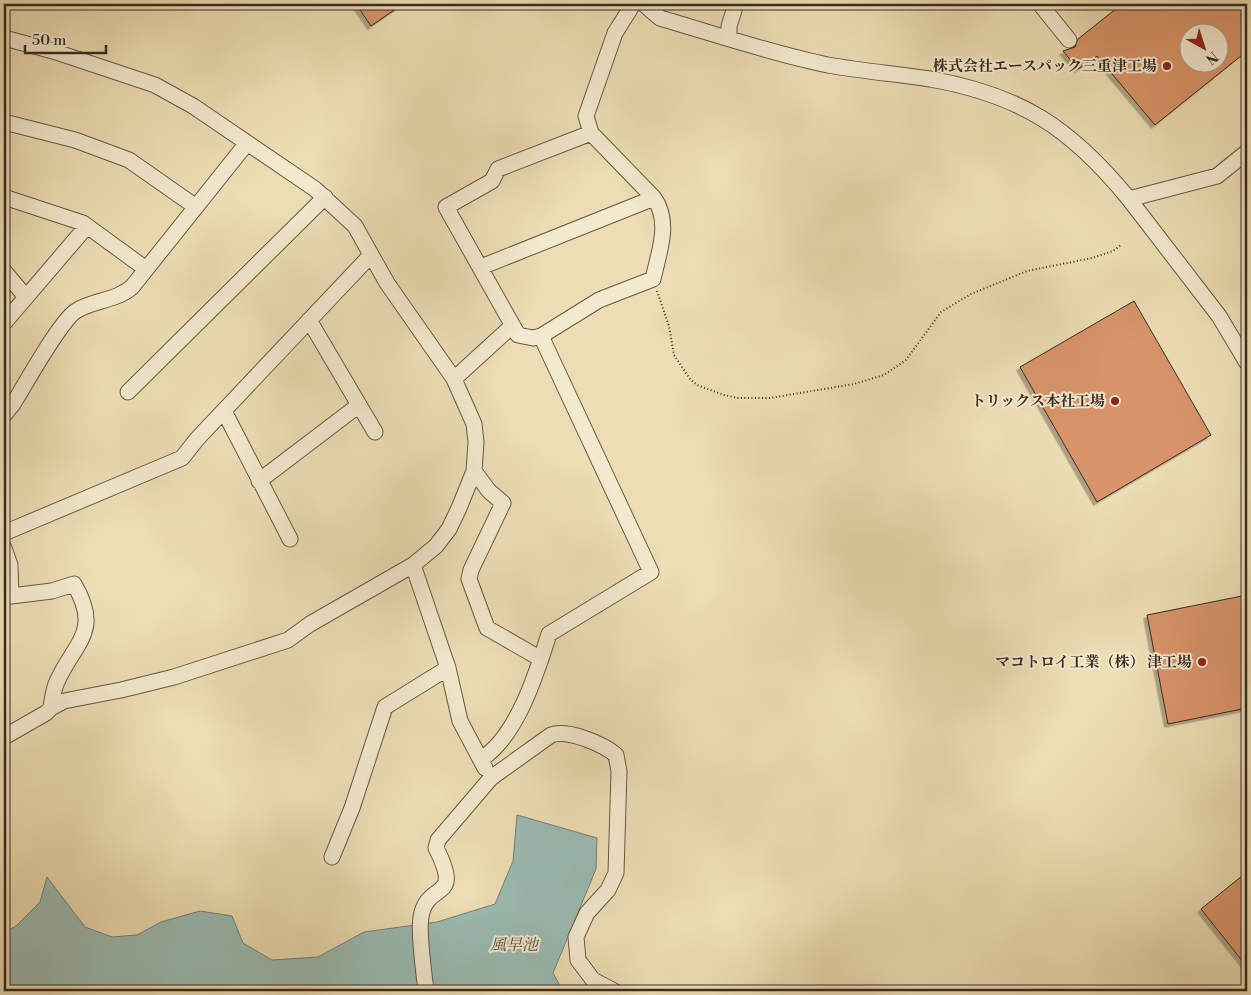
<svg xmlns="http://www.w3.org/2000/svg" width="1251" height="995" font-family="'Libre Bodoni','Noto Serif JP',serif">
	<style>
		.water { fill: #9abbb2; stroke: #738178 }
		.building { fill: #d8946b; stroke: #382b21; fill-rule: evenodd; filter: url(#shadow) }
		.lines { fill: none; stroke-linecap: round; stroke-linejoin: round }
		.minor-casing { stroke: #655846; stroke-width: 17 }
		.path { stroke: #382b21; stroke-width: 2; stroke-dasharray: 1 2.5; stroke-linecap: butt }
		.minor { stroke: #f3e9ce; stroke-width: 15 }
		.poi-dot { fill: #8f2418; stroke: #f3e9ce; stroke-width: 2 }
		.labels { text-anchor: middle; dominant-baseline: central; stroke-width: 4; stroke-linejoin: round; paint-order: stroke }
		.poi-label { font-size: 15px; font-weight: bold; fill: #382b21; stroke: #f3e9ce; text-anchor: end }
		.water-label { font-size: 16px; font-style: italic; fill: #504f45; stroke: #f3e9ce }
	</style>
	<defs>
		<filter id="shadow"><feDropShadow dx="-3.5" dy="3.5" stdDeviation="0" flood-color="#0004"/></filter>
	</defs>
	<rect width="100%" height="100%" fill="#edddb4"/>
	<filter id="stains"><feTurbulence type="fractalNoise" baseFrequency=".004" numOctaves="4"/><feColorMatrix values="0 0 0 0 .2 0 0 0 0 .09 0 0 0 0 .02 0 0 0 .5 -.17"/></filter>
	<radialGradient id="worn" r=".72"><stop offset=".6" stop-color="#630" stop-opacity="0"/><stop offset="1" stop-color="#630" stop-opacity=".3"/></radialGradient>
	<path class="water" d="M 517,815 L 597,838 L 596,869 L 553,973 L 563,991 L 4,991 L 4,933 L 16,926 L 40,902 L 47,877 L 85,927 L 112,937 L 137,935 L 161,922 L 200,911 L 232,916 L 243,943 L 272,960 L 318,957 L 364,932 L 437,922 L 495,904 L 513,861 Z"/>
	<path class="building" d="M 356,4 L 403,4 L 371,26 Z
		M 1122,4 L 1247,4 L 1247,51 L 1155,125 L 1097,56 L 1078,69 L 1063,51 L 1075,47 L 1078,39 ZM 1188,32 L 1218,32 L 1218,62 L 1188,62 Z
		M 1134,301 L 1211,435 L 1097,502 L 1020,367 Z
		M 1247,595 L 1247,708 L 1168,724 L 1147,615 Z
		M 1247,872 L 1247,967 L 1201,909 Z"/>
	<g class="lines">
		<g class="minor-casing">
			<path id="minor" d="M 1040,4 L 1069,40
				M 645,5 L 660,18 C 715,34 773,54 828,65 C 862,71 896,74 930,79 C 1021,95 1071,128 1129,199 L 1217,176 L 1247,152
				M 4,38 L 53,51 L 155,85 L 193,106 L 315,189 L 355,226 L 387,283 L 454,379 L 474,424 L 476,442 L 474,471 L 459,508 L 449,529 L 436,546 L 413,565 L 310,624 L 288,640 L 174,677 L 121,690 L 64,701 L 51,708 C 52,700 53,692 56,684 C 73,643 103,633 74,584 L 52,591 L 11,596 L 10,565 L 4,548
				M 729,38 L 729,26 L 736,4
				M 4,122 L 75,140 L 129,160 L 196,207
				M 591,133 L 654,198 C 671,222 659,252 653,279 L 599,300 L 541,336 L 533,338 L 518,335 L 446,207 L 492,181 L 498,169 Z
				M 591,133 L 586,116 L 615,33 L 632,6
				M 4,197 L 83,223 L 146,269
				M 1129,199 L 1219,316 L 1247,363
				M 481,267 L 654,198
				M 4,271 L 26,297
				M 309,320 L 375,432
				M 4,323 L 87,226
				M 454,379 L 512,326
				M 128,392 L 325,197
				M 224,411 L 290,539
				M 4,415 L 13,404 C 25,385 60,321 76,311 C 93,300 116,301 132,287 L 247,143
				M 474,471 L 489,491 L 503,503 L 471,570 L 469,579 L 487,628 L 541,659
				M 259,481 L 359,405
				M 4,533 L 182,458 L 197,439 L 371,255
				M 413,565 L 448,668 L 460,721 L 485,768
				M 4,737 L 46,713 L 51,708
				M 481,759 C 517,737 537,672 549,634 L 651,572 L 541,336
				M 332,857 L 352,808 L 385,707 L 448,668
				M 426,991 C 424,973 418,933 421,917 C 427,880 464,903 436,848 L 438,840 L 491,778 L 551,735 C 568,729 603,744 616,755 L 619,771 L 616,873 L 608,890 L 587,913 L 576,937 L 578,960 L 593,980 L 614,991"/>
		</g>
		<path class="path" d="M 657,291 L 669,326 L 674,355 L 690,379 L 697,385 L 724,395 L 738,398 L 770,398 L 854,384 L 884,375 L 906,360 L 941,312 L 971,294 L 1027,271 L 1092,258 L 1113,251 L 1121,245"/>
		<use href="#minor" class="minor"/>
	</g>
	<g class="poi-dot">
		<circle cx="1167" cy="66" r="5"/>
		<circle cx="1115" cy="401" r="5"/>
		<circle cx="1202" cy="662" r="5"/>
	</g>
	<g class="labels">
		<g class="poi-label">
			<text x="1157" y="66">株式会社エースパック三重津工場</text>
			<text x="1105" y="401">トリックス本社工場</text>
			<text x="1192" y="662">マコトロイ工業（株） 津工場</text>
		</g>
		<g class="water-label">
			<text x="514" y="945">風早池</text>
		</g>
	</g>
	<rect width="1251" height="995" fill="none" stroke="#edddb4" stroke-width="20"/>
	<rect x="5" y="5" width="1241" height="985" fill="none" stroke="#382b21" stroke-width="2.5"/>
	<rect x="10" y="10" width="1231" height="975" fill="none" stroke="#382b21"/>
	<g transform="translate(1204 48) rotate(141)"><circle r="24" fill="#f3e9ce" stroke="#a89d89"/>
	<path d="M0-4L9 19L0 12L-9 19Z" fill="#8f2418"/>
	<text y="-8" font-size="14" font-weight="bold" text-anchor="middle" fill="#382b21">N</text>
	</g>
	<path d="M25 45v8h81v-8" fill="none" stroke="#382b21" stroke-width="2.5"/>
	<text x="32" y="45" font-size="15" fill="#382b21" stroke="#f3e9ce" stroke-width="4" paint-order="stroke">50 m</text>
	<rect width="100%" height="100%" filter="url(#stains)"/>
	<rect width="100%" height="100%" fill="url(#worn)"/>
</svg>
